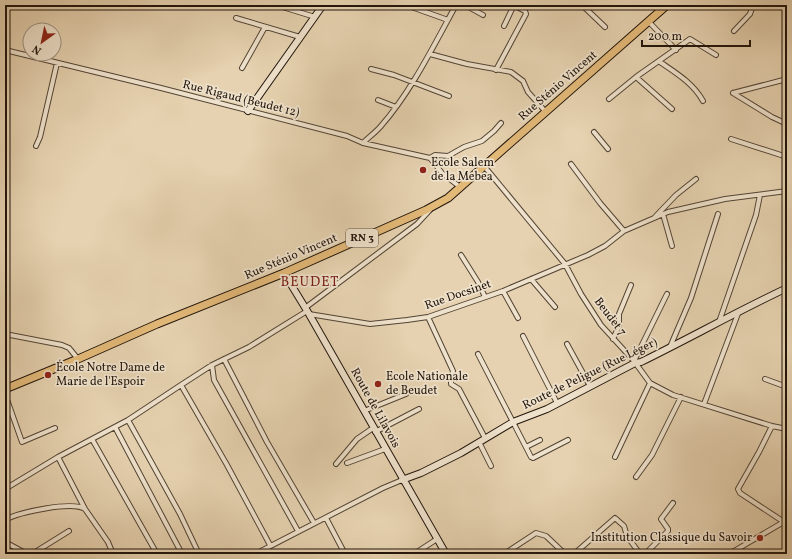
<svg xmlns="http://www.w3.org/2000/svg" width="792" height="559" font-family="Vollkorn,serif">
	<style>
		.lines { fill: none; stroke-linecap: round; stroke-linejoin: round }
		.street-casing { stroke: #524435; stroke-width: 6 }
		.secondary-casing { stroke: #21150c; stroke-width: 8 }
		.primary-casing { stroke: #21150c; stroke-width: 9 }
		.street { stroke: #efe2cc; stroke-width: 4 }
		.secondary { stroke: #efe2cc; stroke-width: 6 }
		.primary { stroke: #e3b978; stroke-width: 7 }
		.poi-dot { fill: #8f2418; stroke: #efe2cc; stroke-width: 1.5 }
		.labels { text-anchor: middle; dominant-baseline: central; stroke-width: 3.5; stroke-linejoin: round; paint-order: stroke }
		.shield { fill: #efe2cc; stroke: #5f5246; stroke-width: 1 }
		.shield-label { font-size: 11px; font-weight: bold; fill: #21150c }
		.street-label { font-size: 12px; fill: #21150c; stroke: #efe2cc }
		.poi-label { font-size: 12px; fill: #21150c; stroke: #efe2cc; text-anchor: start }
		.quarter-label { font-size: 14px; letter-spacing: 1px; fill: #7a1f14; stroke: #efe2cc }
	</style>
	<rect width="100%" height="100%" fill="#e6d2b0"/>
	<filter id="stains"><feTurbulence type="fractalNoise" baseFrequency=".005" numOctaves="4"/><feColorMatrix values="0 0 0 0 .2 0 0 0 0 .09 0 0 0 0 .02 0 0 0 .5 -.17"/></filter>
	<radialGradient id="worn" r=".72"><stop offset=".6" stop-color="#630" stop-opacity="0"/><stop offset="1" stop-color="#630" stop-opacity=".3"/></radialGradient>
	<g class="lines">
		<g class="street-casing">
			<path id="street" d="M 276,5 L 315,17
				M 406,5 L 448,20
				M 465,5 L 483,15
				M 548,5 L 549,5
				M 582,5 L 605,27
				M 626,5 L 628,6
				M 236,18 L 300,37
				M 648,21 L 676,50
				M 504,26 L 514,5
				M 734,31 L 750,14 L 753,5
				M 5,50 L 161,88 L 347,136 L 363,143 L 430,158 L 442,173 L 460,187
				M 430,54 L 467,64 L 511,72 L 523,81 L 528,92 L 545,111
				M 660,62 C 676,73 693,83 703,101
				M 242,68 L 265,27
				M 371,69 L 394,75 L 449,96
				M 496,70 L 526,14 L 525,11 L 513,5
				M 733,93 L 772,117 L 787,124
				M 733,93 L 787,79
				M 609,99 L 636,77
				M 378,100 L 396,107
				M 672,109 L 636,77 L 690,39 L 716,55
				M 594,132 L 608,149
				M 731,139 L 787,157
				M 363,143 C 369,137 376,132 381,126 C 411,92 434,45 456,5
				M 36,146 L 40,137 L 57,63
				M 430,158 L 435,155 L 448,156 L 464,147 L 482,141 L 494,131 L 501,123
				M 571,164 L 600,203 L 624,231
				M 484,166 L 565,264 L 581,294 L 601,325 L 634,361 L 650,383 L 673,395 L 772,426 L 787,429
				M 663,214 L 672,246
				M 655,217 L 676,195 L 696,179
				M 461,255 L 478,282 L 485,297
				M 531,279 L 555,307
				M 503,291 L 518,318
				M 305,308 L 417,224 L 430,210
				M 309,314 L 370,324 L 407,320 L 428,317 L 503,291 L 588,255 L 605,246 L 624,231 L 668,212 L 725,199 L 787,191
				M 428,317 L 453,371 L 451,379 L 451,384 L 459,389 L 485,438
				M 719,322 L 756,215 L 760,195
				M 5,334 L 62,345 L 69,348 L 78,359
				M 523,336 L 557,403
				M 613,339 L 619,326 L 619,314 L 631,285
				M 567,344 L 590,386
				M 670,347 L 691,298 L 718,214
				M 478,354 L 531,457 L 533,458 L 568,440
				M 224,359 L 267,442 L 314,523
				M 634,361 L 667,294
				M 212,365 L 214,380 L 298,531
				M 765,379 L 787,387
				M 181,385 L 227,465 L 270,545
				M 5,394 L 22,442 L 55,428
				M 704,404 L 739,311
				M 364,411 L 406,394
				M 128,420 L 180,514 L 199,554
				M 772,426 L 759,452 L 738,489 L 740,493 L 784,522
				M 115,427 L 182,554
				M 375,432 L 419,409
				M 92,439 L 157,554
				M 479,442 L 491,466
				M 526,447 L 540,440
				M 58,457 L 85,509
				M 615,457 L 650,383
				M 347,463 L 385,449
				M 336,464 L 357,439 L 373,428
				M 636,477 L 652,455 L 681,397
				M 5,489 L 58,457 L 128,420 L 181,385 L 212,365 L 249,347 L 307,311
				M 326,518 L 345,554
				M 5,520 C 19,512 72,501 85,509 L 108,542 L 113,554
				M 5,542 L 27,554
				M 32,554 L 69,531
				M 255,554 L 383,488 L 402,480
				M 414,554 L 437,539
				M 504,554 L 536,533 L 546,536 L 565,554
				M 574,554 L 615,518 L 624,526 L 627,536 L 640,554
				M 645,554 L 668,531 L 668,529 L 661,519 L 673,503
				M 729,554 L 787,520"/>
		</g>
		<g class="secondary-casing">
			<path id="secondary" d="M 248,111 L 323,5
				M 284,273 L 309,314 L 446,554
				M 402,480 L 421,473 L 461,453 L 513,422 L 547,409 L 635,363 L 641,362 C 690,338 738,311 787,288"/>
		</g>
		<g class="primary-casing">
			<path id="primary" d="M 5,389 L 78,359 L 157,324 L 284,273 L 426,210 L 448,198 L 667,5"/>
		</g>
		<use href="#street" class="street"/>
		<use href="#secondary" class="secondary"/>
		<use href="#primary" class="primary"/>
	</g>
	<g class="poi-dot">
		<circle cx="423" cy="170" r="4"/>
		<circle cx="48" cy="375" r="4"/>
		<circle cx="378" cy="384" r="4"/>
		<circle cx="760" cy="538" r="4"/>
	</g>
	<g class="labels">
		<rect class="shield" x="346" y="229" width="32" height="18" rx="3"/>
		<g class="shield-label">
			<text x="362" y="238">RN 3</text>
		</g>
		<g class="street-label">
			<text transform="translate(558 86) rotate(-41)">Rue Sténio Vincent</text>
			<text transform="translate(241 99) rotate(14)">Rue Rigaud (Beudet 12)</text>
			<text transform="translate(291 257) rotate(-23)">Rue Sténio Vincent</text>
			<text transform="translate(458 295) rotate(-19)">Rue Docsinet</text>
			<text transform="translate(610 317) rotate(53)">Beudet 7</text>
			<text transform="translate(590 374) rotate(-26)">Route de Peligue (Rue Léger)</text>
			<text transform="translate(375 408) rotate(61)">Route de Lilavois</text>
		</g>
		<g class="poi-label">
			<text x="431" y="163">Ecole Salem<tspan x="431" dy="14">de la Mebea</tspan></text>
			<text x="56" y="368">École Notre Dame de<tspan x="56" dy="14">Marie de l'Espoir</tspan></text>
			<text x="386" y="377">Ecole Nationale<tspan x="386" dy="14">de Beudet</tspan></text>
			<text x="752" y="538" text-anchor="end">Institution Classique du Savoir</text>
		</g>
		<g class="quarter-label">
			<text x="310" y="282">BEUDET</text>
		</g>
	</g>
	<rect width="792" height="559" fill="none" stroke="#e6d2b0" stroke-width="20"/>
	<rect x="6" y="6" width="780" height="547" fill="none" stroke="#21150c" stroke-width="2"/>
	<rect x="10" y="10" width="772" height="539" fill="none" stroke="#21150c"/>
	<g transform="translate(42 42) rotate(213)"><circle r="19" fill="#efe2cc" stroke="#9d907f"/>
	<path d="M0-3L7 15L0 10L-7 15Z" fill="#8f2418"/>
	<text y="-6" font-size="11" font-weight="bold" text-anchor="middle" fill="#21150c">N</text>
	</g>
	<path d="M642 40v6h108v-6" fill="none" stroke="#21150c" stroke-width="2"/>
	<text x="648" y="40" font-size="12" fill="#21150c" stroke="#efe2cc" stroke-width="3" paint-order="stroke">200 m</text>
	<rect width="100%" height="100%" filter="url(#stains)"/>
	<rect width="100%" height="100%" fill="url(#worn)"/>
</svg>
